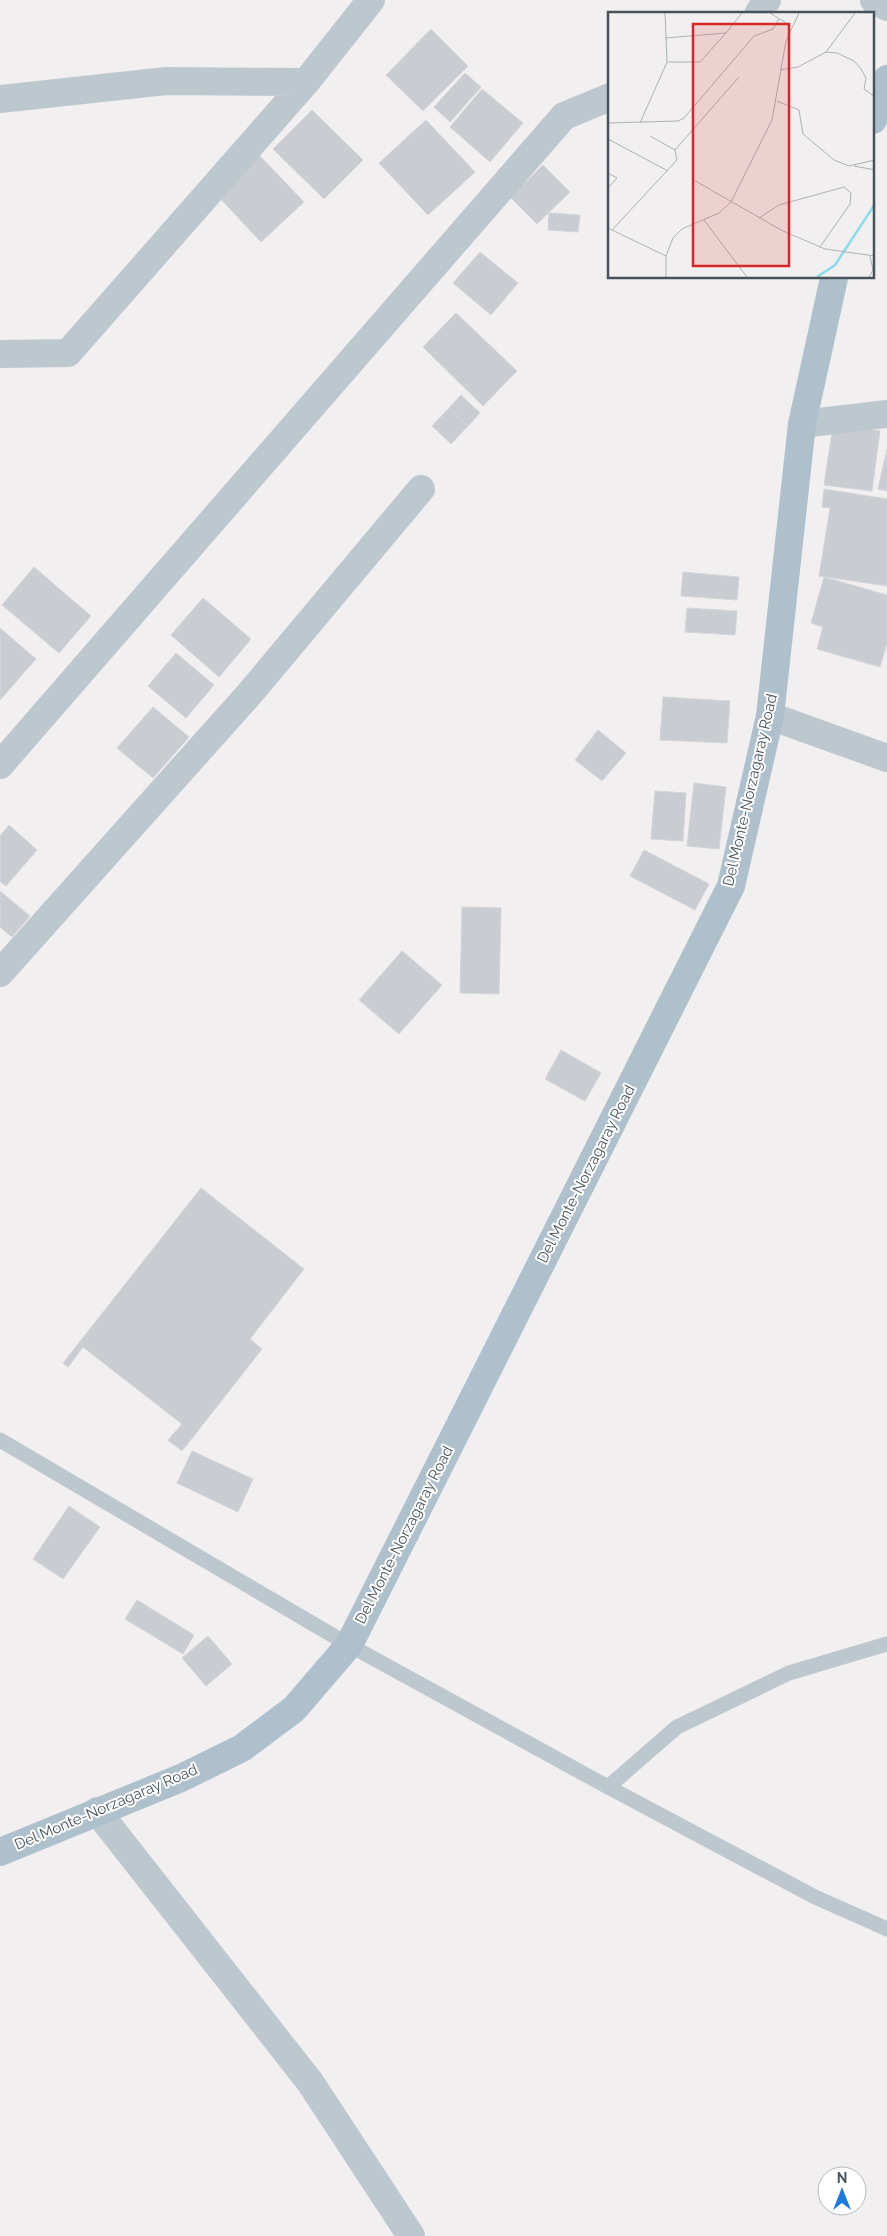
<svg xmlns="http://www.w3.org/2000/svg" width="887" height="2236" font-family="Raleway,sans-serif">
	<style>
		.building { fill: #c9ccd1; stroke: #d3d5da }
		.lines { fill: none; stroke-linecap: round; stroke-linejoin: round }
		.service { stroke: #bdc7ce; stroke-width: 15 }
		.minor { stroke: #bdc7ce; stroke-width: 28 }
		.primary { stroke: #afc0cd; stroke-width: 28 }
		.labels { text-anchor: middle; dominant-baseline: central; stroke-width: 4; stroke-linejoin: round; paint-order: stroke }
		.street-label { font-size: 15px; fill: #47535c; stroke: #fff }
		.inset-river { fill: none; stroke: #8bdceb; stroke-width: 2.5 }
		.inset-road { fill: none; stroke: #adb1b4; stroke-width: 1 }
		.view { fill: #d62828; fill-opacity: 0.15; stroke: #d62828; stroke-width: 2.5 }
		.inset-edge { fill: none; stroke: #47535c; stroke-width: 2.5 }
	</style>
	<rect width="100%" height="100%" fill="#f1efef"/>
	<path class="building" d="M 431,29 L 468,66 L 423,111 L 386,75 Z
		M 465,73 L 481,87 L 450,122 L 434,107 Z
		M 482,89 L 523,123 L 490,162 L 450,127 Z
		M 312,110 L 363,160 L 324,199 L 273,149 Z
		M 426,120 L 475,172 L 428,215 L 379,163 Z
		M 258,154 L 304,202 L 261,242 L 216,194 Z
		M 543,165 L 570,192 L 537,224 L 510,197 Z
		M 549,213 L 580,215 L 578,232 L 548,230 Z
		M 480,252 L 518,283 L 491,315 L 453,283 Z
		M 456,313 L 517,371 L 483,406 L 423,347 Z
		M 461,395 L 480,413 L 468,426 L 449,408 Z
		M 449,408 L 468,426 L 451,444 L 432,426 Z
		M 833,425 L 880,431 L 872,491 L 824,485 Z
		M 887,449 L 887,491 L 878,489 Z
		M 824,489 L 887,499 L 887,586 L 819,576 L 830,508 L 822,507 Z
		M 34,567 L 91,616 L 59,653 L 2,605 Z
		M 683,572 L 739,577 L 737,600 L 681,596 Z
		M 824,577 L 887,595 L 887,643 L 880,667 L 817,649 L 823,627 L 811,623 Z
		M 203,598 L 251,639 L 219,677 L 171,635 Z
		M 687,608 L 737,611 L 735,635 L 685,632 Z
		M 0,628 L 36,659 L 0,700 Z
		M 176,653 L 214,685 L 186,718 L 148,686 Z
		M 663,697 L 730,701 L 727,743 L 660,740 Z
		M 153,707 L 189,737 L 153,778 L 117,748 Z
		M 598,730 L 626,753 L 602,781 L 575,760 Z
		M 694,783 L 726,787 L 719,849 L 687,846 Z
		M 655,791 L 686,793 L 683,841 L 651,839 Z
		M 9,825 L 37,850 L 6,886 L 0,881 L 0,836 Z
		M 644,850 L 709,884 L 695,910 L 630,876 Z
		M 0,891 L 30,916 L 12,937 L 0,927 Z
		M 462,907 L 501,908 L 499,994 L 460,993 Z
		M 402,951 L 442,985 L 399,1034 L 359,1000 Z
		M 561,1050 L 601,1073 L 585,1101 L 545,1079 Z
		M 201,1188 L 304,1269 L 250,1339 L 262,1349 L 182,1451 L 168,1440 L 182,1424 L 83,1347 L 68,1367 L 63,1363 Z
		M 192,1451 L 253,1479 L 238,1512 L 177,1483 Z
		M 69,1506 L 100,1527 L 63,1579 L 33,1559 Z
		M 137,1600 L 194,1635 L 183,1654 L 125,1619 Z
		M 208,1636 L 232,1664 L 206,1686 L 182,1658 Z"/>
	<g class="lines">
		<path class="service" d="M 0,1440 L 349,1645 L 608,1787 L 815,1897 L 887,1929
			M 608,1787 L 677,1727 L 789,1673 L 887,1644"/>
		<path class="minor" d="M 874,0 L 887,7
			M 758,14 L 767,0
			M 0,99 L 166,81 L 306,82 L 371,0
			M 0,354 L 68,353 L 306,82
			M 802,424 L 887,414
			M 770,716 L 887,758
			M 0,765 L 564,116 L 610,97
			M 0,973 L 251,692 L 421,489
			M 97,1811 L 310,2082 L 411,2236"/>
		<path class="primary" d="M 873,120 L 887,79
			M 0,1852 L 181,1778 L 242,1748 L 294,1709 L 349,1645 L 731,886 L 770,716 L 802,424 L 834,278"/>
	</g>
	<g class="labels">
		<g class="street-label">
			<text transform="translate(750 790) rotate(-77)">Del Monte-Norzagaray Road</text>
			<text transform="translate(586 1174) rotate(-63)">Del Monte-Norzagaray Road</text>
			<text transform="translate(404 1535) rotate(-63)">Del Monte-Norzagaray Road</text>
			<text transform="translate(106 1807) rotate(-23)">Del Monte-Norzagaray Road</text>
		</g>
	</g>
	<g transform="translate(608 12)">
		<rect width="266" height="266" fill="#f1efef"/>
		<path class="inset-river" d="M 209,265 L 227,253 L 267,192"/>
		<path class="inset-road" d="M 57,1 L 59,50M 162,1 L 183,14M 57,26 L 118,21 L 134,1M 218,40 L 247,1M 172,58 L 190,55 L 218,40 L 229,41 L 246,49 L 253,57 L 258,66 L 256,77 L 267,85M 169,89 L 191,98 L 195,122 L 226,148 L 241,154 L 267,148M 0,111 L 70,109 L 76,106 L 146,24 L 165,17 L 171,7M 32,111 L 59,50 L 92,50 L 118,21M 0,127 L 60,159M 67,138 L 131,65M 246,154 L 267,158M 0,161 L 9,166 L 0,176M 84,167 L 173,218 L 217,237 L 267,244M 151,206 L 171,193 L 236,175 L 243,181 L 242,192 L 212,235M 96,208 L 139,265M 0,216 L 58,244M 4,218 L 69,148 L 67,138 L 42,124M 58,265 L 58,244 L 65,226 L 74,217 L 111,201 L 123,190 L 164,108 L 178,29 L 191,1M 261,265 L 265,258 L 262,244"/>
		<path class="view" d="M 85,12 L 181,12 L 181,254 L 85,254 Z"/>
		<rect width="266" height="266" class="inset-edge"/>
	</g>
	<g transform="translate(842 2191)"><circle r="24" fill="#ffffff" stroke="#b5babe"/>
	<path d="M0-4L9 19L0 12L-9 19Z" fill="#1c7cde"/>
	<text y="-8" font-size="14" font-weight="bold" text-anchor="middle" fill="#47535c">N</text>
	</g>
</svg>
